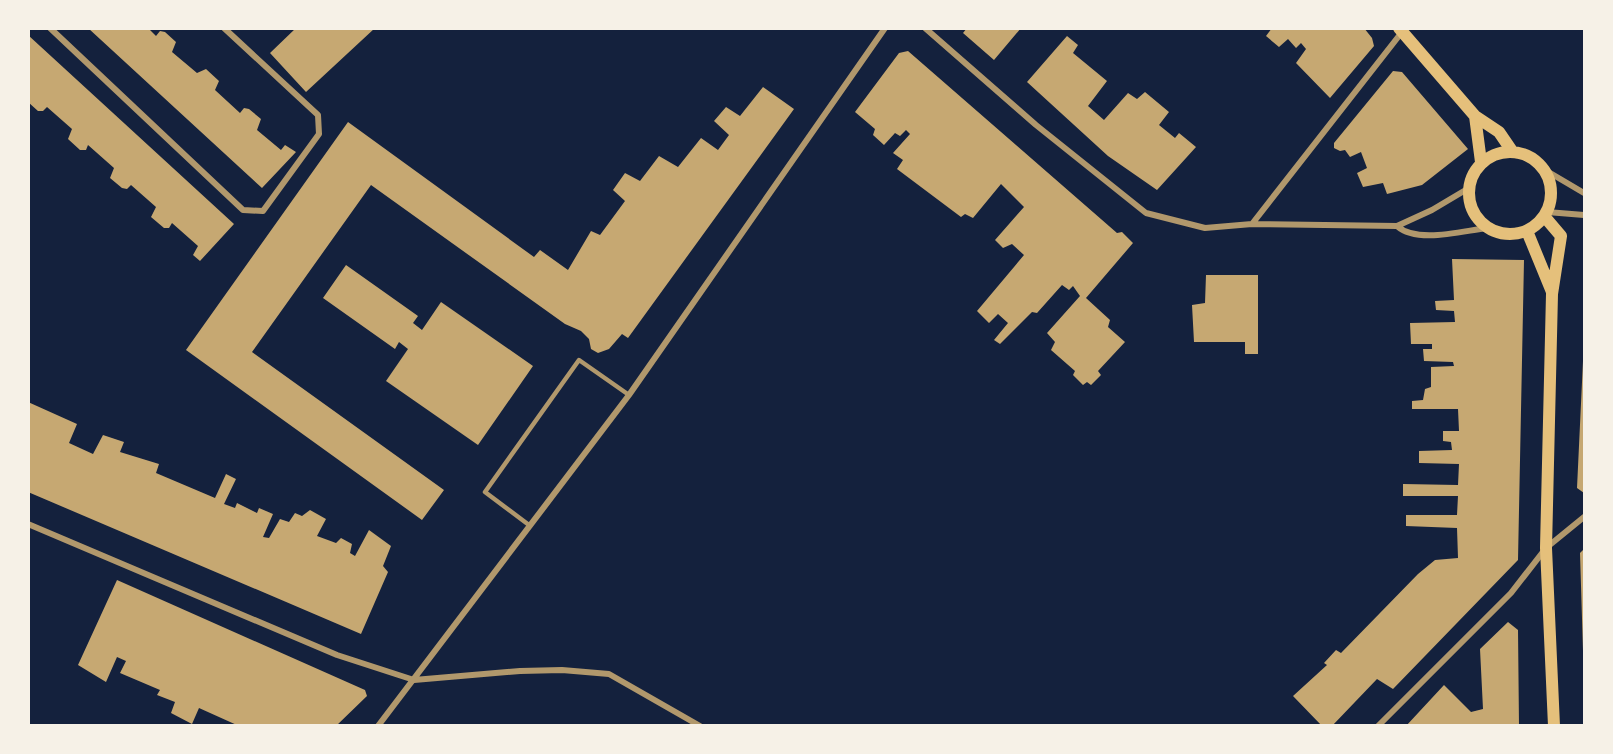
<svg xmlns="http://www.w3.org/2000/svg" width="1613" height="754" font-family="'Source Serif 4',serif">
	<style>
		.building { fill: #c6a872 }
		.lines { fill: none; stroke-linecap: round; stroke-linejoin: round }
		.service { stroke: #b1986c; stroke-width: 4.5 }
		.minor { stroke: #b1986c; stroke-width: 6 }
		.secondary { stroke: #e5c07b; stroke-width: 12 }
	</style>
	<rect width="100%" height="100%" fill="#14213d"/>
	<path class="building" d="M 88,28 L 148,28 L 156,36 L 160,31 L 165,32 L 176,42 L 172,52 L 197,73 L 206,69 L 219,81 L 215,90 L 240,113 L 244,108 L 249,109 L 261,119 L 257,130 L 281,150 L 285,145 L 296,152 L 262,188 Z
		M 296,28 L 375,28 L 306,92 L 270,53 Z
		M 967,28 L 1021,28 L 994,60 L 963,33 Z
		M 1272,28 L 1364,28 L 1372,38 L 1374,46 L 1330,98 L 1296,63 L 1306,49 L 1301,43 L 1296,48 L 1288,39 L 1279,47 L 1266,36 Z
		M 28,35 L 234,224 L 200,261 L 193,255 L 198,246 L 172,223 L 169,228 L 164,228 L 151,217 L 156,207 L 131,185 L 127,189 L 122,188 L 110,178 L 114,168 L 88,145 L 86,150 L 80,150 L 68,139 L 72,129 L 47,107 L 43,111 L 38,111 L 28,102 Z
		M 1067,36 L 1078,45 L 1073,53 L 1107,81 L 1088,106 L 1104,120 L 1128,93 L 1137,99 L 1145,92 L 1169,112 L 1159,125 L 1175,138 L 1179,133 L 1196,147 L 1157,190 L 1108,156 L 1027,82 Z
		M 908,51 L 1117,233 L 1122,232 L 1133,243 L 1086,298 L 1110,320 L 1108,327 L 1125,342 L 1098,371 L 1101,375 L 1091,385 L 1087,382 L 1083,385 L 1073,375 L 1075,371 L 1051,350 L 1055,342 L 1047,333 L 1080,296 L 1073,286 L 1069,290 L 1062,285 L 1037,313 L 1032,312 L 1000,344 L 994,340 L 1008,323 L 998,314 L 989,323 L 977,311 L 1024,255 L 1012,244 L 1003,248 L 995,240 L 1024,207 L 1001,184 L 973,218 L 965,214 L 961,217 L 897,169 L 903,160 L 893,153 L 910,134 L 906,130 L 900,136 L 895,133 L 884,145 L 873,135 L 875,129 L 855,112 L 899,53 Z
		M 1393,71 L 1402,72 L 1468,149 L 1422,185 L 1387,194 L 1383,183 L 1363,187 L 1357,173 L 1367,168 L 1361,152 L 1350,157 L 1345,150 L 1340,151 L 1334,148 L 1334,143 Z
		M 763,87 L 794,109 L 628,338 L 622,334 L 609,349 L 598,353 L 591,349 L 589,339 L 581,331 L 565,324 L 371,185 L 252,352 L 444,490 L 422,520 L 186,350 L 348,122 L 534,257 L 540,250 L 568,270 L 591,231 L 600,235 L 625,201 L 613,190 L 625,173 L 640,181 L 659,156 L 678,167 L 701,138 L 718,150 L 729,135 L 714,121 L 726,107 L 740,116 Z
		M 1452,259 L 1524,260 L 1518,560 L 1393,689 L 1377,679 L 1332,726 L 1322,726 L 1293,696 L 1327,665 L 1324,663 L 1336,650 L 1341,653 L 1418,574 L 1435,560 L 1458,558 L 1457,528 L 1406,526 L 1406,515 L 1457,515 L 1458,496 L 1403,496 L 1403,484 L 1458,485 L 1459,464 L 1419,463 L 1419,451 L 1452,450 L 1451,442 L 1443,441 L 1443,431 L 1459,431 L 1458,409 L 1412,409 L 1412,401 L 1423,400 L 1425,389 L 1431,387 L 1431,367 L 1454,366 L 1453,362 L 1424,361 L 1423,349 L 1432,349 L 1432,344 L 1411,344 L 1410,323 L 1455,322 L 1454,311 L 1436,310 L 1435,301 L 1454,300 Z
		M 346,265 L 418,316 L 413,323 L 422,330 L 441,302 L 533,366 L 478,445 L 386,381 L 408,349 L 399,342 L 395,349 L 323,298 Z
		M 1206,275 L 1258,275 L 1258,354 L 1245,354 L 1245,342 L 1194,342 L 1192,305 L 1205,303 Z
		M 1583,361 L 1584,362 L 1584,493 L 1577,488 Z
		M 28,402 L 77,424 L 69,443 L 93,454 L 103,435 L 124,442 L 120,452 L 159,464 L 156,473 L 215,498 L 226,474 L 236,479 L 224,504 L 235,508 L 237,503 L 257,513 L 259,508 L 273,514 L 263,537 L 269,538 L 280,519 L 289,522 L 295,513 L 302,516 L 310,510 L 326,519 L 317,536 L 336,543 L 341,538 L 352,544 L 350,553 L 355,556 L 369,530 L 391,546 L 383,566 L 388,572 L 361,634 L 28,492 Z
		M 1584,549 L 1584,651 L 1583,651 L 1580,553 Z
		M 117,580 L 365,690 L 367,696 L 336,726 L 239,726 L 199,708 L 192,724 L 171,713 L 175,702 L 157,695 L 160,690 L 120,673 L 126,661 L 117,657 L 106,682 L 78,665 Z
		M 1508,622 L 1518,630 L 1519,726 L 1406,726 L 1444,685 L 1471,712 L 1483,709 L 1480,649 Z"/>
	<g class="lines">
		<path class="service" d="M 529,525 L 485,492 L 579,360 L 629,395"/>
		<path class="minor" d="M 50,28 L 243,210 L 263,211 L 319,134 L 318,115 L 224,28
			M 925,28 L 1036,125 L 1146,213 L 1205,228 L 1252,224 L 1397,226 C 1417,244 1462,231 1487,228
			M 1545,170 L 1584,193
			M 1547,212 L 1584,215
			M 1252,224 L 1402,32
			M 1397,226 L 1432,210 L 1469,188
			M 28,524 L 337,655 L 414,680 L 520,671 L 562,670 L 609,674 L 700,726
			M 378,726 L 629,395 L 885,28
			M 1378,726 L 1511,593 L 1546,548 L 1584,517"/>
		<path class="secondary" d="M 1399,28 L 1475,116 L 1499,132 L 1512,151
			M 1475,116 L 1481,162
			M1469 193a41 41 0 1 1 82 0a41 41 0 1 1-82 0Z
			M 1544,216 L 1561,236 L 1552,294 L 1546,548 L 1554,726
			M 1527,231 L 1552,292"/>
	</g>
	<rect width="1613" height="754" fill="none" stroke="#f6f1e7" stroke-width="60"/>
</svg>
